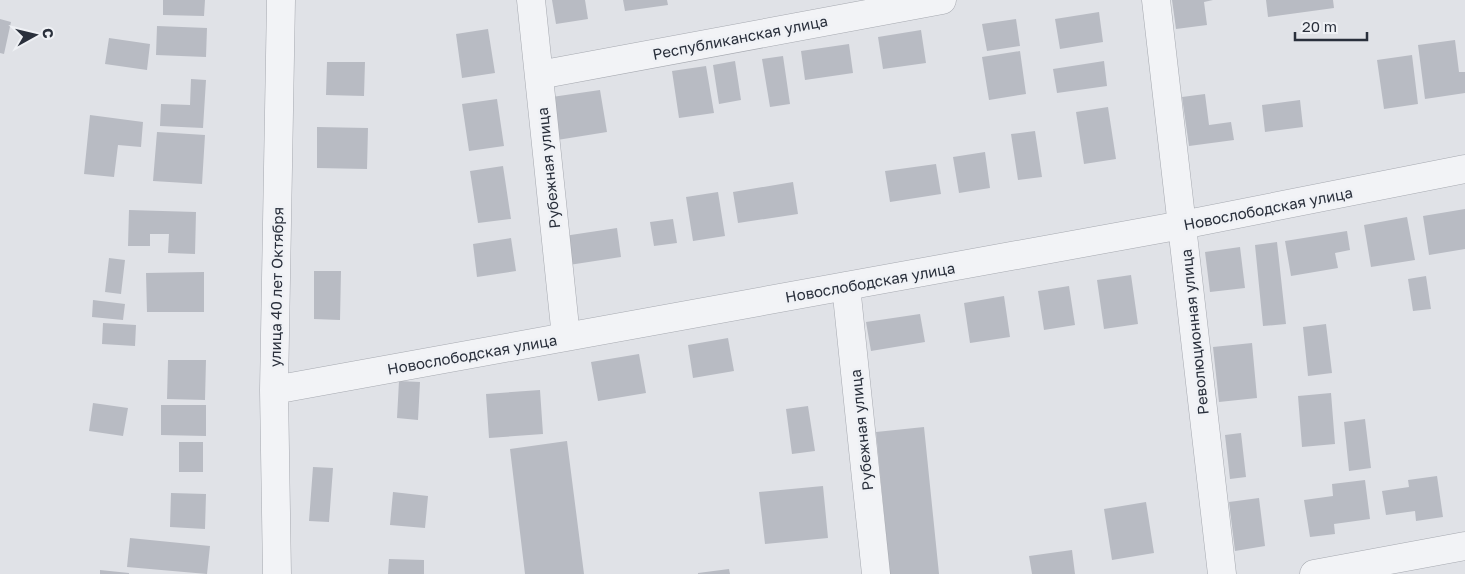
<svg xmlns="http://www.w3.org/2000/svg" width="1465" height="574" font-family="'Golos Text',sans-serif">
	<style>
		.building { fill: #b8bbc3 }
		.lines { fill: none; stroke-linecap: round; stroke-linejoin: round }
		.minor-casing { stroke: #a6a9b0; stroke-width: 29 }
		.minor { stroke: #f2f3f6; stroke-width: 28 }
		.labels { text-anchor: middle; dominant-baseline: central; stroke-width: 5; stroke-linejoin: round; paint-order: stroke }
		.street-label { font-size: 15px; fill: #2a303c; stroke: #eff1f5 }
	</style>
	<rect width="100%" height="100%" fill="#e0e2e7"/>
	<path class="building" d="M 163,0 L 205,0 L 204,16 L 163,15 Z
		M 552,0 L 585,0 L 588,19 L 556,24 Z
		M 623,0 L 667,0 L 668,5 L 625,11 Z
		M 1172,0 L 1213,0 L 1204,2 L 1207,25 L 1176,29 Z
		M 1266,0 L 1333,0 L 1334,8 L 1268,17 Z
		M 1099,12 L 1103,42 L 1060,49 L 1055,19 Z
		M 0,19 L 11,22 L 4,54 L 0,53 Z
		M 1016,19 L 1020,46 L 987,51 L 982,24 Z
		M 157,26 L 207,28 L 206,57 L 156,55 Z
		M 488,29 L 495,73 L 462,78 L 456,34 Z
		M 921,30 L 926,63 L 883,69 L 878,37 Z
		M 109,38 L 150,44 L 147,70 L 105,64 Z
		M 1455,40 L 1459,72 L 1465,72 L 1465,93 L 1425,99 L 1418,45 Z
		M 849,44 L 853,73 L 805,80 L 801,51 Z
		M 1020,51 L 1026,94 L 989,100 L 982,57 Z
		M 1412,55 L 1418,104 L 1384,109 L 1377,60 Z
		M 783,56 L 790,104 L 770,107 L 762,59 Z
		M 735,61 L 741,100 L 719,104 L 713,65 Z
		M 1104,61 L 1107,86 L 1057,93 L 1053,69 Z
		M 327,62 L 365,62 L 364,96 L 326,95 Z
		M 706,66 L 714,113 L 679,118 L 672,71 Z
		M 191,79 L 206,80 L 203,128 L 160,126 L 161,104 L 190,105 Z
		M 600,90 L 607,132 L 551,141 L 545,98 Z
		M 1205,94 L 1209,125 L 1231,122 L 1234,140 L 1189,146 L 1182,97 Z
		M 497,99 L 504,146 L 469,151 L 462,104 Z
		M 1300,100 L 1303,127 L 1265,132 L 1262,105 Z
		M 1108,107 L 1116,159 L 1084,164 L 1076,112 Z
		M 90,115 L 143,122 L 141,147 L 118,145 L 114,177 L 84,174 Z
		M 317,127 L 368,128 L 367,169 L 317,168 Z
		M 1035,131 L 1042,177 L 1018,180 L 1011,134 Z
		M 157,132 L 205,135 L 202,184 L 153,181 Z
		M 985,152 L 990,188 L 959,193 L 953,157 Z
		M 936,164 L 941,194 L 890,202 L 885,171 Z
		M 503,166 L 511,219 L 478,223 L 470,171 Z
		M 793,182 L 798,214 L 738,223 L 733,192 Z
		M 718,192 L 725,236 L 693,241 L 686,197 Z
		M 1465,209 L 1465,249 L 1429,255 L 1423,216 Z
		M 129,210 L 196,212 L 195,254 L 168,253 L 169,234 L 150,234 L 150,246 L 128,246 Z
		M 1407,217 L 1415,260 L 1371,267 L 1364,225 Z
		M 673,219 L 677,243 L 654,246 L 650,222 Z
		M 617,228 L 621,257 L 569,265 L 564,236 Z
		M 1347,231 L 1350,250 L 1335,253 L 1338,268 L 1291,276 L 1285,241 Z
		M 511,238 L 516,271 L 477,277 L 473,244 Z
		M 1277,242 L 1286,324 L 1263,326 L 1255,245 Z
		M 1240,247 L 1245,288 L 1210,292 L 1205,252 Z
		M 109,258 L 125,260 L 121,294 L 105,292 Z
		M 314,271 L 341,271 L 340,320 L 314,319 Z
		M 204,272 L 204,312 L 147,312 L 146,273 Z
		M 1131,275 L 1138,324 L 1104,329 L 1097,280 Z
		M 1426,276 L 1431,309 L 1413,311 L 1408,279 Z
		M 1069,286 L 1075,325 L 1044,330 L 1038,291 Z
		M 1004,296 L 1010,337 L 970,343 L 964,303 Z
		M 93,300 L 125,304 L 123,320 L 92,317 Z
		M 920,314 L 925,342 L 871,351 L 866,322 Z
		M 103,323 L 136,325 L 135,346 L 102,344 Z
		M 1326,324 L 1332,373 L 1308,376 L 1303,327 Z
		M 728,338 L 734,371 L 693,378 L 688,345 Z
		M 1252,343 L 1257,398 L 1219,402 L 1213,347 Z
		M 639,354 L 646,393 L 598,401 L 591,362 Z
		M 168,360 L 206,360 L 205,400 L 167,399 Z
		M 399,381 L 420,382 L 418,420 L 397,418 Z
		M 540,390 L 543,434 L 489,438 L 486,394 Z
		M 1331,393 L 1335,444 L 1302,447 L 1298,396 Z
		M 93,403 L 128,408 L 123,436 L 89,431 Z
		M 161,405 L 206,405 L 206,436 L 161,435 Z
		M 808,406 L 815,451 L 792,454 L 786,409 Z
		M 1365,419 L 1371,468 L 1349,471 L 1344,422 Z
		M 924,427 L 939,574 L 890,574 L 876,432 Z
		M 1241,433 L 1246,477 L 1230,479 L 1225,435 Z
		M 567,441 L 584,574 L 525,574 L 510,449 Z
		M 179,442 L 203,442 L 203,472 L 179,472 Z
		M 313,467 L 333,468 L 329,522 L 309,521 Z
		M 1437,476 L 1443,517 L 1416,521 L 1415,511 L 1386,515 L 1382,491 L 1409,487 L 1408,480 Z
		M 1365,480 L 1370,519 L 1334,524 L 1335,534 L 1310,537 L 1304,500 L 1333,496 L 1332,484 Z
		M 823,486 L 828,538 L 765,544 L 759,492 Z
		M 393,492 L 428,496 L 425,528 L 390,525 Z
		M 171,493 L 206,494 L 205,529 L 170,527 Z
		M 1259,498 L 1265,546 L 1235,551 L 1229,502 Z
		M 1146,502 L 1154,553 L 1112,560 L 1104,509 Z
		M 130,538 L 210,546 L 207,574 L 127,567 Z
		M 1072,550 L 1075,574 L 1032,574 L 1029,556 Z
		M 389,559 L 424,560 L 424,574 L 388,574 Z
		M 729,569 L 730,574 L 698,574 L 698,573 Z
		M 100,570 L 129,573 L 129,574 L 100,574 Z"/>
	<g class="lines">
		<g class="minor-casing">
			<path id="minor" d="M 531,0 L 566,337
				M 1156,0 L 1222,574
				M 539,75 L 942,0
				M 846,286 L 876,574
				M 274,390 L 1182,225 L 1465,169
				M 277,574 L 274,390 L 281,0
				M 1314,574 L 1465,546"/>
		</g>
		<use href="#minor" class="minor"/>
	</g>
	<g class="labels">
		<g class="street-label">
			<text transform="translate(740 37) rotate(-11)">Республиканская улица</text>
			<text transform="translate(548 168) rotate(-96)">Рубежная улица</text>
			<text transform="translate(1268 208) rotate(-11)">Новослободская улица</text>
			<text transform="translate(870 282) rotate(-10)">Новослободская улица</text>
			<text transform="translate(276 287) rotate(-89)">улица 40 лет Октября</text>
			<text transform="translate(1194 332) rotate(-96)">Революционная улица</text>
			<text transform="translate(472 354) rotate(-10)">Новослободская улица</text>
			<text transform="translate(861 430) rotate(-96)">Рубежная улица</text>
		</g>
	</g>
	<g transform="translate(35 35) rotate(82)" stroke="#eff1f5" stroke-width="4" paint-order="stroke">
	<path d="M0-4L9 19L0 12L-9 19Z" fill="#2a303c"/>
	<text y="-8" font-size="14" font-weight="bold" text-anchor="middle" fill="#2a303c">С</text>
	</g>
	<path d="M1295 32v8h72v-8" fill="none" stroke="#2a303c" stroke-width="2.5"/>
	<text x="1302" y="32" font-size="15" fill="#2a303c" stroke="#eff1f5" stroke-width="4" paint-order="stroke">20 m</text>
</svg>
